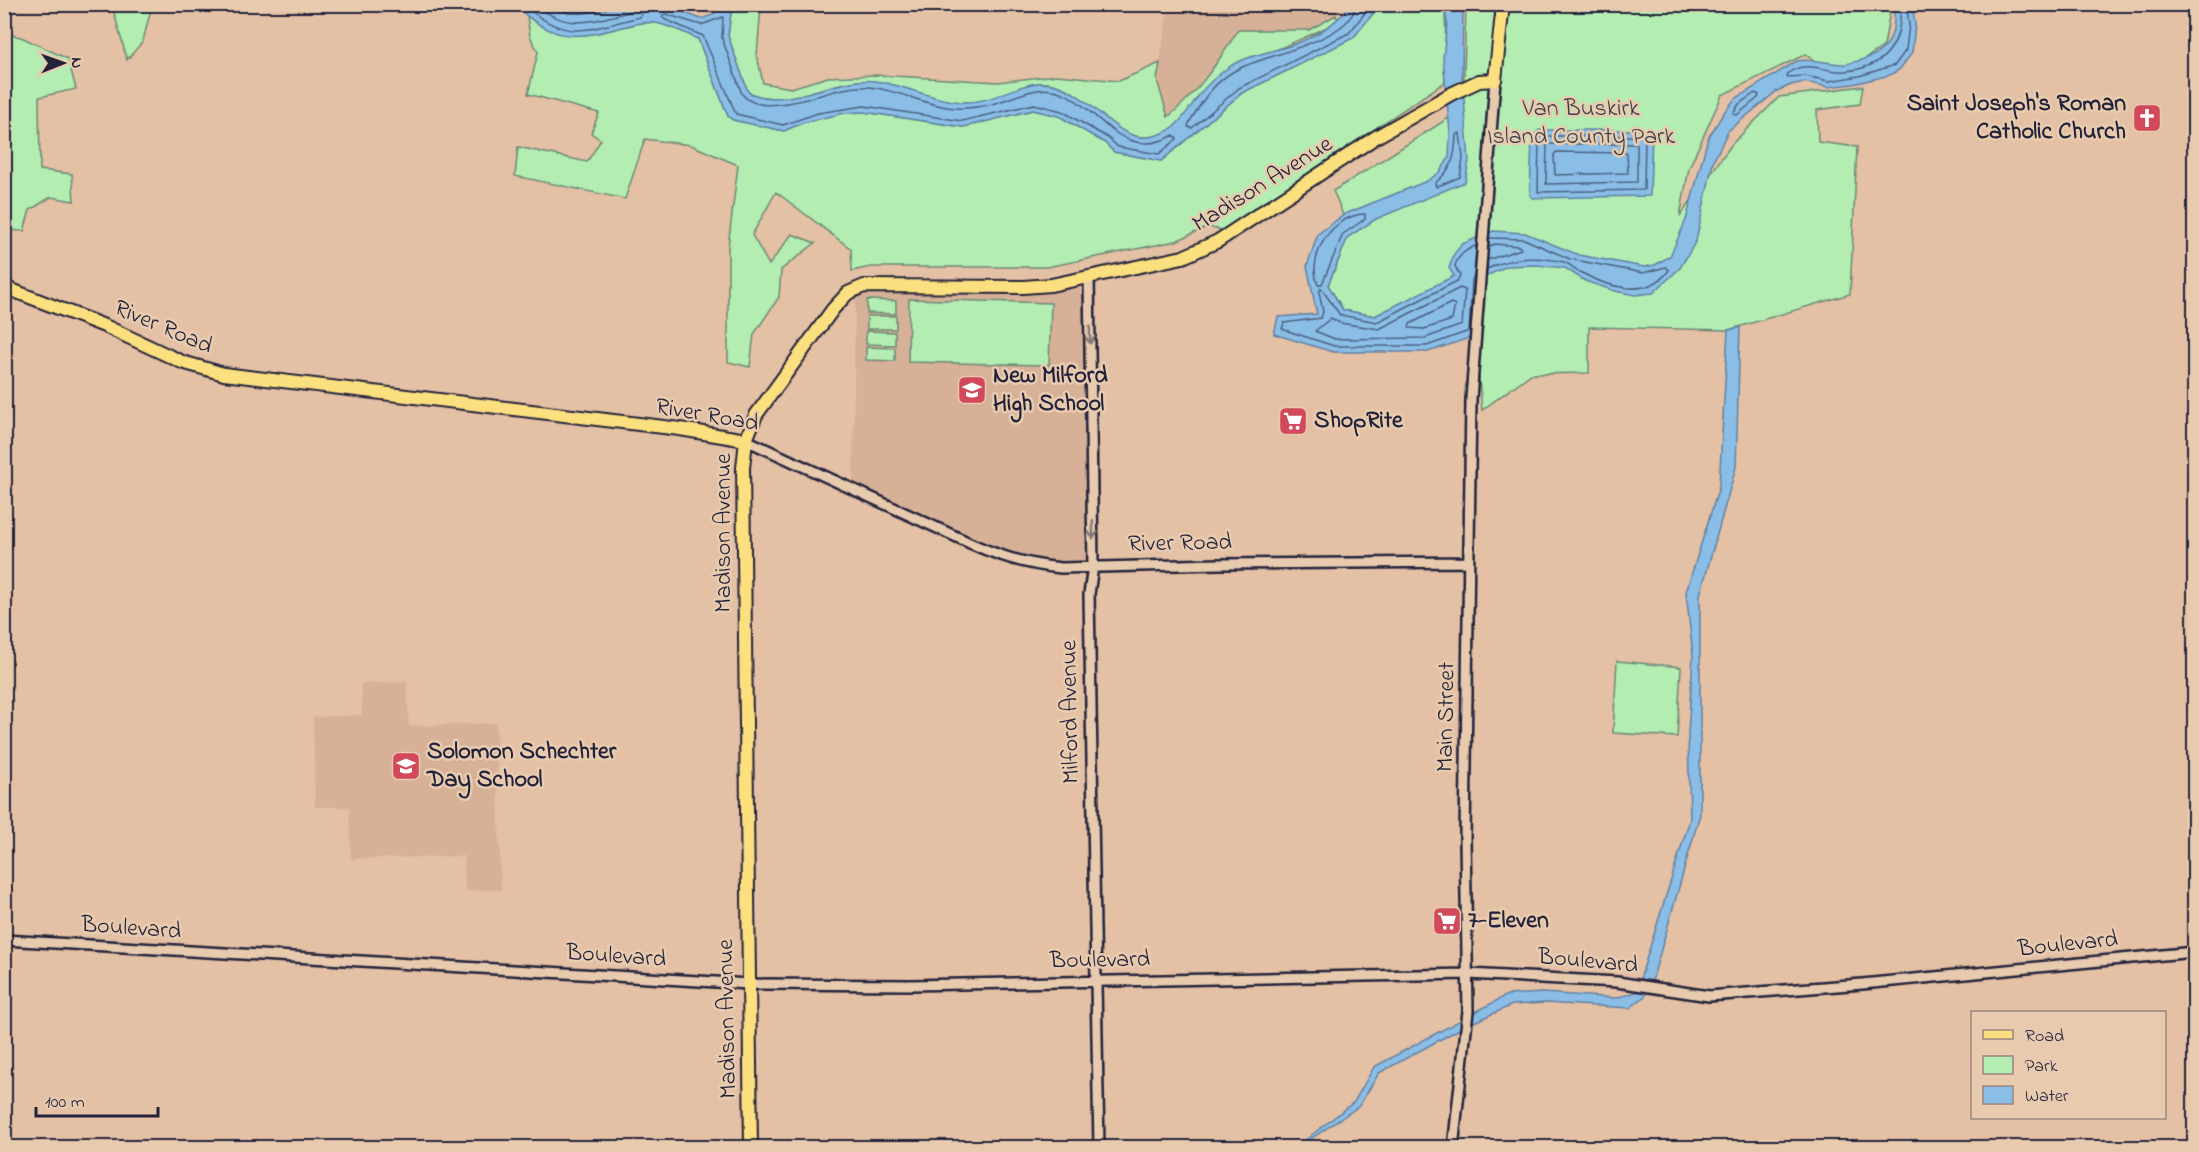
<svg xmlns="http://www.w3.org/2000/svg" width="2199" height="1152" font-family="'Indie Flower',sans-serif">
	<style>
		.built { fill: #d6b198 }
		.green { fill: #b3edb2; stroke: #6a8876; stroke-width: 1.5 }
		.water { fill: #8abee7; stroke: #6080a2; stroke-width: 1.5 }
		.lines { fill: none; stroke-linecap: round; stroke-linejoin: round }
		.shore { stroke: #4c6080; stroke-width: 1.5 }
		.minor-casing { stroke: #22223b; stroke-width: 14 }
		.major-casing { stroke: #22223b; stroke-width: 16 }
		.minor { stroke: #e8cbae; stroke-width: 9 }
		.major { stroke: #fce080; stroke-width: 12 }
		.oneway { stroke: #857674 }
		.labels { text-anchor: middle; dominant-baseline: central; stroke-width: 5; stroke-linejoin: round; paint-order: stroke }
		.poi-label { font-size: 24px; font-weight: bold; fill: #22223b; stroke: #e8cbae; text-anchor: start }
		.park-label { font-size: 24px; fill: #38404d; stroke: #e8cbae }
		.street-label { font-size: 24px; fill: #22223b; stroke: #e8cbae }
	</style>
	<rect width="100%" height="100%" fill="#e4c0a4"/>
	<filter id="ink" filterUnits="userSpaceOnUse"><feTurbulence type="fractalNoise" baseFrequency=".0167" numOctaves="2"/><feDisplacementMap in="SourceGraphic" scale="12" xChannelSelector="R" yChannelSelector="G"/><feConvolveMatrix kernelMatrix="1 2 1 2 8 2 1 2 1" color-interpolation-filters="sRGB"/></filter>
	<g filter="url(#ink)">
		<path class="built" d="M 1169,5 L 1345,5 L 1336,15 L 1309,30 L 1238,30 L 1211,74 L 1191,98 L 1167,118 L 1157,80 Z
			M 1089,276 L 1093,566 L 1023,563 L 853,490 L 855,290 L 995,288 Z
			M 407,682 L 409,726 L 496,723 L 501,890 L 465,891 L 464,856 L 351,859 L 349,807 L 315,807 L 313,717 L 362,715 L 361,684 Z"/>
		<path class="green" d="M 112,5 L 152,5 L 143,41 L 127,60 Z
			M 732,5 L 761,5 L 757,56 L 763,83 L 791,88 L 828,77 L 877,75 L 998,82 L 1057,75 L 1119,81 L 1160,63 L 1157,80 L 1168,117 C 1198,92 1217,64 1238,30 L 1309,30 L 1336,15 L 1338,21 C 1318,33 1297,40 1276,50 C 1251,62 1225,78 1202,93 C 1196,97 1194,106 1189,112 C 1180,126 1166,135 1149,137 C 1108,141 1084,79 1038,83 C 1012,86 992,104 964,102 C 929,101 896,80 862,81 C 823,82 785,110 748,92 L 728,36 Z
			M 1380,5 L 1444,5 C 1448,30 1443,56 1445,82 L 1222,230 L 1207,227 L 1176,241 L 1047,267 L 871,267 L 852,271 L 851,249 L 776,192 L 752,235 L 769,265 L 792,234 L 815,243 L 781,270 L 779,297 L 754,334 L 750,367 L 728,362 L 728,247 L 738,165 L 691,145 L 645,139 L 625,199 L 515,176 L 518,147 L 587,162 L 601,140 L 591,133 L 599,113 L 528,94 L 538,52 L 530,36 L 527,16 C 560,42 584,37 623,27 C 633,25 644,21 655,23 C 669,25 685,33 698,39 L 728,116 L 733,120 L 784,131 L 802,123 L 844,113 L 864,112 L 963,127 L 1033,110 L 1059,116 L 1105,143 L 1114,152 L 1161,161 L 1242,93 L 1353,38 Z
			M 1466,5 L 1891,5 L 1884,46 L 1845,72 L 1819,66 L 1806,54 L 1722,95 L 1689,168 L 1680,216 L 1732,144 L 1779,97 L 1863,86 L 1860,104 L 1817,110 L 1818,142 L 1857,147 L 1850,294 L 1728,330 L 1589,327 L 1589,373 L 1531,374 L 1482,410 L 1475,336 L 1455,276 L 1375,316 L 1343,310 L 1328,285 C 1346,241 1355,236 1333,191 L 1463,109 Z
			M 5,34 L 21,37 L 68,59 L 76,89 L 39,97 L 40,170 L 72,174 L 74,201 L 51,197 L 30,210 L 24,231 L 5,230 L 5,213 L 12,173 L 4,116 Z
			M 909,299 L 1051,303 L 1049,365 L 908,362 Z
			M 867,300 L 896,301 L 896,314 L 867,313 Z
			M 867,316 L 896,316 L 896,329 L 867,329 Z
			M 866,331 L 895,332 L 895,345 L 866,344 Z
			M 866,347 L 895,348 L 895,361 L 866,360 Z
			M 1617,661 L 1681,667 L 1677,737 L 1613,733 Z"/>
		<path class="water" d="M 514,5 L 644,5 L 647,10 L 672,8 L 701,19 L 713,15 L 717,5 L 732,5 L 728,36 L 748,92 C 782,109 822,85 858,81 C 890,77 930,101 964,102 C 993,103 1014,85 1038,83 C 1085,80 1111,142 1149,137 C 1177,133 1184,115 1199,95 C 1208,83 1220,73 1232,65 C 1245,57 1261,54 1275,50 C 1305,43 1332,28 1351,5 L 1380,5 L 1353,38 L 1242,93 L 1161,161 L 1114,152 L 1105,143 L 1059,116 L 1033,110 L 963,127 L 864,112 L 844,113 L 802,123 L 784,131 L 733,120 L 728,116 L 698,39 C 685,33 669,25 655,23 C 643,21 630,25 619,28 C 569,41 553,39 514,5 Z
			M 1444,5 L 1463,5 L 1462,74 L 1469,160 L 1465,182 L 1376,219 L 1348,237 L 1328,285 L 1343,310 L 1375,316 L 1454,276 L 1449,268 L 1454,254 L 1462,244 L 1493,231 L 1525,233 L 1579,255 L 1644,267 L 1655,265 L 1670,256 L 1686,220 L 1708,138 L 1725,111 L 1735,99 L 1797,61 C 1814,58 1828,64 1844,64 C 1848,64 1853,62 1858,61 C 1890,53 1896,36 1894,5 L 1912,5 L 1915,24 L 1912,53 L 1899,70 L 1890,75 L 1853,84 L 1829,87 L 1804,82 L 1791,85 L 1777,91 L 1728,131 L 1713,162 L 1696,241 L 1680,268 L 1653,293 L 1635,295 L 1615,291 L 1585,281 L 1565,268 L 1536,265 L 1507,266 L 1476,281 L 1475,336 L 1428,352 L 1333,352 L 1274,334 L 1278,317 L 1317,314 L 1307,266 L 1318,234 L 1345,214 L 1427,181 L 1440,172 L 1449,158 L 1450,133 L 1443,58 L 1447,23 Z
			M 1539,130 L 1650,130 L 1652,134 L 1650,196 L 1532,198 L 1530,195 L 1532,137 Z
			M 1740,327 L 1736,467 L 1700,595 L 1700,814 L 1652,981 L 1645,996 L 1630,1008 L 1544,1003 L 1512,1005 L 1463,1027 L 1379,1073 L 1359,1106 L 1299,1147 L 1295,1148 L 1354,1102 L 1374,1067 L 1507,995 L 1542,993 L 1616,998 L 1636,992 L 1690,819 L 1688,734 L 1693,656 L 1686,592 L 1719,487 L 1728,330 Z"/>
		<g class="lines">
			<path class="shore" d="M 523,4 C 567,44 588,29 640,17 L 642,14 L 639,4
				M 535,4 C 567,32 592,21 629,12 L 631,4
				M 549,4 C 569,21 598,11 621,4
				M 1356,4 C 1352,41 1264,55 1238,69 C 1222,77 1208,92 1199,107 C 1195,114 1189,120 1188,127 L 1192,128 L 1239,88 L 1349,33 L 1372,4
				M 1900,4 C 1903,44 1886,67 1846,71 C 1825,73 1808,59 1788,73 L 1787,77 L 1805,76 L 1829,81 L 1859,76 L 1895,65 L 1906,50 L 1909,24 L 1906,4
				M 665,14 L 701,25 L 723,17 L 722,38 L 742,94 C 754,109 776,105 793,102 C 818,98 843,85 869,87 C 901,90 933,110 966,108 C 996,107 1011,95 1037,90 C 1090,80 1111,170 1174,135 L 1177,139 L 1159,154 L 1118,147 L 1108,138 L 1062,111 L 1034,104 L 962,121 L 864,106 L 818,113 L 783,125 L 736,114 L 703,36 L 664,19 L 662,16 Z
				M 1755,93 L 1759,95 L 1758,98 L 1737,115 L 1733,114 L 1739,104 Z
				M 1460,133 L 1463,159 L 1460,177 L 1436,187 L 1435,183 C 1453,169 1455,157 1456,135 Z
				M 1539,136 L 1645,136 L 1644,190 L 1538,192 Z
				M 1547,144 L 1637,144 L 1637,182 L 1546,184 Z
				M 1556,152 L 1627,153 L 1628,173 L 1555,175 L 1554,155 Z
				M 1365,214 L 1365,219 L 1343,234 L 1322,284 L 1318,285 C 1306,256 1332,215 1365,214 Z
				M 1487,260 L 1521,249 L 1519,246 L 1495,244 L 1488,247
				M 1487,269 C 1510,257 1538,256 1564,262 C 1570,264 1574,269 1580,272 C 1607,287 1648,300 1669,270 L 1666,267 L 1643,273 L 1570,259 L 1524,239 L 1489,238
				M 1474,275 L 1472,280 L 1469,331 L 1427,346 L 1334,346 L 1282,329 L 1284,323 L 1321,318 L 1323,312 L 1319,292 L 1321,288 L 1340,315 L 1377,322 L 1457,281 L 1460,276 L 1455,266 C 1458,254 1467,250 1477,245
				M 1460,288 L 1465,290 L 1462,325 L 1425,338 L 1335,339 L 1315,331 L 1331,318 L 1340,323 L 1379,329 Z
				M 1451,303 L 1455,305 L 1452,320 L 1424,329 L 1409,328 L 1410,324 Z"/>
			<g class="minor-casing">
				<path id="minor" d="M 1089,276 L 1093,566 L 1089,594 L 1099,1148
					M 746,440 L 972,544 C 1001,557 1029,565 1061,568 L 1219,564 L 1468,562
					M 4,940 L 749,984 L 911,985 L 1468,974 L 1617,982 L 1709,996 L 1862,984 L 2194,952
					M 1453,1148 L 1468,1011 L 1465,839 L 1471,399 L 1495,80"/>
			</g>
			<g class="major-casing">
				<path id="major" d="M 4,287 L 107,327 L 182,362 L 224,374 L 680,429 L 746,440
					M 751,1148 L 743,468 L 746,440 L 756,415 L 833,309 L 848,293 L 864,286 L 1023,287 L 1051,285 L 1183,257 L 1218,241 L 1376,137 L 1451,94 L 1479,81 L 1495,80 L 1503,4"/>
			</g>
			<use href="#minor" class="minor"/>
			<use href="#major" class="major"/>
		</g>
		<defs><path id="oneway-shaft" d="M-6 0H5M1.5-3L5.5 0L1.5 3" fill="none" stroke-width="1.6" stroke-linecap="round" stroke-linejoin="round" transform="scale(1.5)"/></defs>
		<g class="oneway">
			<use href="#oneway-shaft" transform="translate(1090 335) rotate(89)"/>
			<use href="#oneway-shaft" transform="translate(1093 530) rotate(89)"/>
		</g>
	</g>
	<defs>
		<g id="church-square" transform="scale(1.5)"><rect x="-9" y="-9" width="18" height="18" rx="4" fill="#d1495b" stroke="#e8cbae"/><path d="M-1.2-6h2.4v3.5h3.3v2.4h-3.3V6h-2.4V-.1h-3.3v-2.4h3.3Z" fill="#fff"/></g>
		<g id="school-square" transform="scale(1.5)"><rect x="-9" y="-9" width="18" height="18" rx="4" fill="#d1495b" stroke="#e8cbae"/><path d="M0-5L7-2L0 1L-7-2ZM-4 1L0 2.5L4 1V4Q0 6-4 4Z" fill="#fff"/></g>
		<g id="supermarket-square" transform="scale(1.5)"><rect x="-9" y="-9" width="18" height="18" rx="4" fill="#d1495b" stroke="#e8cbae"/><path d="M-6-5.5h2.5l.6 2H6L4.5 2H-2.5L-4.4-4H-6ZM-1.5 3.2a1.3 1.3 0 1 0 .1 0ZM3 3.2a1.3 1.3 0 1 0 .1 0Z" fill="#fff"/></g>
	</defs>
	<g fill-rule="evenodd">
		<use href="#church-square" x="2147" y="118"/>
		<use href="#school-square" x="972" y="390"/>
		<use href="#supermarket-square" x="1293" y="421"/>
		<use href="#school-square" x="406" y="766"/>
		<use href="#supermarket-square" x="1447" y="921"/>
	</g>
	<g class="labels">
		<g class="poi-label">
			<text x="2126" y="104" text-anchor="end">Saint Joseph's Roman<tspan x="2126" dy="28">Catholic Church</tspan></text>
			<text x="993" y="376">New Milford<tspan x="993" dy="28">High School</tspan></text>
			<text x="1314" y="421">ShopRite</text>
			<text x="427" y="752">Solomon Schechter<tspan x="427" dy="28">Day School</tspan></text>
			<text x="1468" y="921">7-Eleven</text>
		</g>
		<g class="park-label">
			<text x="1581" y="109">Van Buskirk<tspan x="1581" dy="28">Island County Park</tspan></text>
		</g>
		<g class="street-label">
			<text transform="translate(1263 185) rotate(-32)">Madison Avenue</text>
			<text transform="translate(163 328) rotate(23)">River Road</text>
			<text transform="translate(707 416) rotate(10)">River Road</text>
			<text transform="translate(724 533) rotate(-90)">Madison Avenue</text>
			<text transform="translate(1180 544) rotate(-1)">River Road</text>
			<text transform="translate(1071 712) rotate(-91)">Milford Avenue</text>
			<text transform="translate(1447 717) rotate(-89)">Main Street</text>
			<text transform="translate(131 929) rotate(4)">Boulevard</text>
			<text transform="translate(2068 945) rotate(-6)">Boulevard</text>
			<text transform="translate(616 957) rotate(4)">Boulevard</text>
			<text transform="translate(1100 961) rotate(-1)">Boulevard</text>
			<text transform="translate(1588 962) rotate(5)">Boulevard</text>
			<text transform="translate(728 1019) rotate(-91)">Madison Avenue</text>
		</g>
	</g>
	<rect width="2199" height="1152" fill="none" stroke="#e8cbae" stroke-width="24"/>
	<rect x="12" y="12" width="2175" height="1128" fill="none" stroke="#22223b" stroke-width="2" filter="url(#ink)"/>
	<rect x="1971" y="1011" width="195" height="108" fill="#e8cbae" stroke="#998780" stroke-width="1.5"/>
	<rect x="1983" y="1030" width="30" height="9" fill="#fce080" stroke="#998780" stroke-width="1.5"/>
	<text x="2025" y="1041" font-size="18" fill="#22223b">Road</text>
	<rect x="1983" y="1056" width="30" height="18" fill="#b3edb2" stroke="#998780" stroke-width="1.5"/>
	<text x="2025" y="1071" font-size="18" fill="#22223b">Park</text>
	<rect x="1983" y="1086" width="30" height="18" fill="#8abee7" stroke="#998780" stroke-width="1.5"/>
	<text x="2025" y="1101" font-size="18" fill="#22223b">Water</text>
	<g transform="translate(63 63) rotate(89)" stroke="#e8cbae" stroke-width="4.5" paint-order="stroke">
	<path d="M0-4.5L10 22L0 15L-10 22Z" fill="#22223b"/>
	<text y="-9" font-size="16" font-weight="bold" text-anchor="middle" fill="#22223b">N</text>
	</g>
	<path d="M36 1107v9h122v-9" fill="none" stroke="#22223b" stroke-width="3"/>
	<text x="45" y="1107" font-size="18" fill="#22223b" stroke="#e8cbae" stroke-width="4.5" paint-order="stroke">100 m</text>
</svg>
